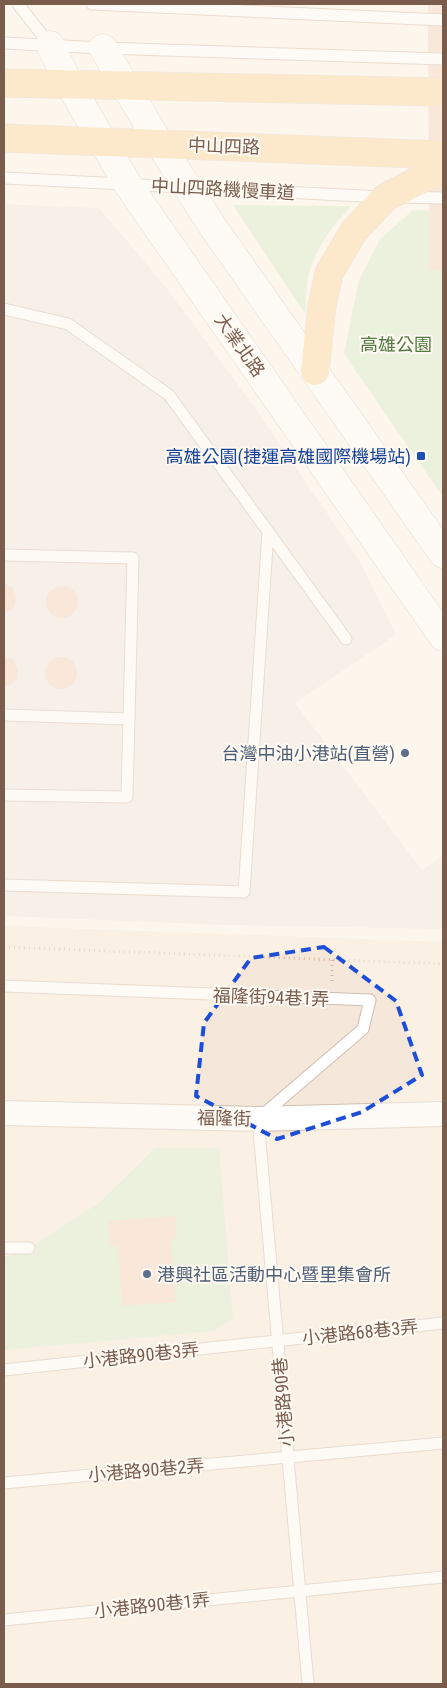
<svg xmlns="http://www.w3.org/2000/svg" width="447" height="1688" font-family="'Roboto Condensed','Noto Sans TC',sans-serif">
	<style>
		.residential { fill: #f5e8da }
		.industrial { fill: #efe9e4 }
		.green { fill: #d8ecc9 }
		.building { fill: #f3d5c3 }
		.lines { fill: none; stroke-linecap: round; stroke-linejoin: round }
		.service-casing { stroke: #d1beb0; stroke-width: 13 }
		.minor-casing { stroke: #d1beb0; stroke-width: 26 }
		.tertiary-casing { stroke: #d1beb0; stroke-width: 29 }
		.primary-casing { stroke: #dad1cd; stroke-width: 29 }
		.path { stroke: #d9b8a5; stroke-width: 3; stroke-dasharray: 1 4; stroke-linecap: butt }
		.service { stroke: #fff; stroke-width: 11 }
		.minor { stroke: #fff; stroke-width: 24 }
		.tertiary { stroke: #fff; stroke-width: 28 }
		.primary { stroke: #fbd9a5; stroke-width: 28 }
		.marked { fill: none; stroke: #1d4ed8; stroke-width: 4; stroke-dasharray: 10 6; stroke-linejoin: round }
		.transit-dot { fill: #1a4fb4; stroke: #fffaf3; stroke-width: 2 }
		.service-dot { fill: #5c6f8a; stroke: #fffaf3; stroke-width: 2 }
		.labels { text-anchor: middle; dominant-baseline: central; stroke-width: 4; stroke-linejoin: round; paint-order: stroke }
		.street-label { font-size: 18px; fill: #7a5c4d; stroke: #fffaf3 }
		.park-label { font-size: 18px; fill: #537a41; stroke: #fffaf3 }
		.transit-label { font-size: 18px; fill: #164399; stroke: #fffaf3; text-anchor: end }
		.service-label { font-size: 18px; fill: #4e5e75; stroke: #fffaf3; text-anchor: end }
	</style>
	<rect width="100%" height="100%" fill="#fdf6ec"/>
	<path class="residential" d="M 4,926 L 443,942 L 443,1684 L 4,1684 Z"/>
	<path class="industrial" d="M 4,204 L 99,208 L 165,286 L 251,402 L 359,560 L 396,635 L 295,703 L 422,870 L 443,855 L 443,929 L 223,925 L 4,916 Z"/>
	<path class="green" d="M 233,205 L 351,206 C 331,228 312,252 307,283 C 306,293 306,304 305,314 Z
		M 413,210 L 443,211 L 443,497 L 344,354 L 359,280 L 380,239 Z
		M 155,1148 L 219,1148 L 233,1318 L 214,1331 L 4,1350 L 4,1258 L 29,1248 L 99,1203 Z"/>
	<path class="building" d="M 428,4 L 443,4 L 443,271 L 429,270 Z
		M 4,583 L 12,587 L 16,596 L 15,606 L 11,610 L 4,613 Z
		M46 602a16 16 0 1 1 32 0a16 16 0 1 1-32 0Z
		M 4,656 L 14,660 L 18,669 L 17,679 L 9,686 L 4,687 Z
		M45 673a16 16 0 1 1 32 0a16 16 0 1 1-32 0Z
		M 176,1216 L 177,1239 L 171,1239 L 176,1302 L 122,1306 L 118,1246 L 110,1246 L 108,1221 Z"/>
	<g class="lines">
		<g class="service-casing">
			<path id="service" d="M 18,4 L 50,45
				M 92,4 L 443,20
				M 4,43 L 103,48 L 443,59
				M 4,178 L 382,197
				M 400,197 L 443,198
				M 4,309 L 68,324 L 169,395 L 346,639
				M 4,555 L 133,558 L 127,797 L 4,795
				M 4,715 L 129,719
				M 4,885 L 244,892 L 268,531
				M 4,986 L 370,1000 L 363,1029 L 258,1119 L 308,1684
				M 4,1248 L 29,1248
				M 4,1370 L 443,1323
				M 4,1483 L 443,1443
				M 4,1620 L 443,1577"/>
		</g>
		<g class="minor-casing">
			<path id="minor" d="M 4,1113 L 258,1119 L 443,1114"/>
		</g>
		<g class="tertiary-casing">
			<path id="tertiary" d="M 50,45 L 70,85 L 128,185 L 443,637
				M 103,48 L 159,143 L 213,227 L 443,554"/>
		</g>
		<g class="primary-casing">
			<path id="primary" d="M 4,83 L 443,92
				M 4,138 L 443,155
				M 315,371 L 322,306 L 329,273 L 354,231 L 386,197 L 443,168"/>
		</g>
		<path class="path" d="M 4,947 L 443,964
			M 332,981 L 332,960"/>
		<use href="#service" class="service"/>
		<use href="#minor" class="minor"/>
		<use href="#tertiary" class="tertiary"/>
		<use href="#primary" class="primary"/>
	</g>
	<path d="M0 0H447V1688H0ZM 324,947 L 396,1001 L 422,1075 L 362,1112 L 277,1139 L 196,1096 L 204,1023 L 251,958 Z" fill="#fdf6ec" fill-opacity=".55" fill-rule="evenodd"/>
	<path class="marked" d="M 324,947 L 396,1001 L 422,1075 L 362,1112 L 277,1139 L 196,1096 L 204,1023 L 251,958 Z"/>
	<rect class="transit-dot" x="416" y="451" width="10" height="10" rx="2.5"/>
	<g class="service-dot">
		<circle cx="405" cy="753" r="5"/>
		<circle cx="147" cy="1274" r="5"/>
	</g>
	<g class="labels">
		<g class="street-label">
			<text transform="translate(224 146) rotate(2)">中山四路</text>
			<text transform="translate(223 189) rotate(3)">中山四路機慢車道</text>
			<text transform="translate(240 345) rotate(55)">大業北路</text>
			<text transform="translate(271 997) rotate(2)">福隆街94巷1弄</text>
			<text transform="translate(224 1118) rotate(1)">福隆街</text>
			<text transform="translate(360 1332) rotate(-6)">小港路68巷3弄</text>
			<text transform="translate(141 1355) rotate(-6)">小港路90巷3弄</text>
			<text transform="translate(283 1402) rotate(-95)">小港路90巷</text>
			<text transform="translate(146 1470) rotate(-5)">小港路90巷2弄</text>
			<text transform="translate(152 1605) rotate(-6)">小港路90巷1弄</text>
		</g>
		<g class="park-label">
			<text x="396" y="344">高雄公園</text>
		</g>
		<g class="transit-label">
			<text x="411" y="456">高雄公園(捷運高雄國際機場站)</text>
		</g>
		<g class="service-label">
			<text x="395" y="753">台灣中油小港站(直營)</text>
			<text x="157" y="1274" text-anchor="start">港興社區活動中心暨里集會所</text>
		</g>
	</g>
	<rect width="447" height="1688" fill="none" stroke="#7a5c4d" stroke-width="10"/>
</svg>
